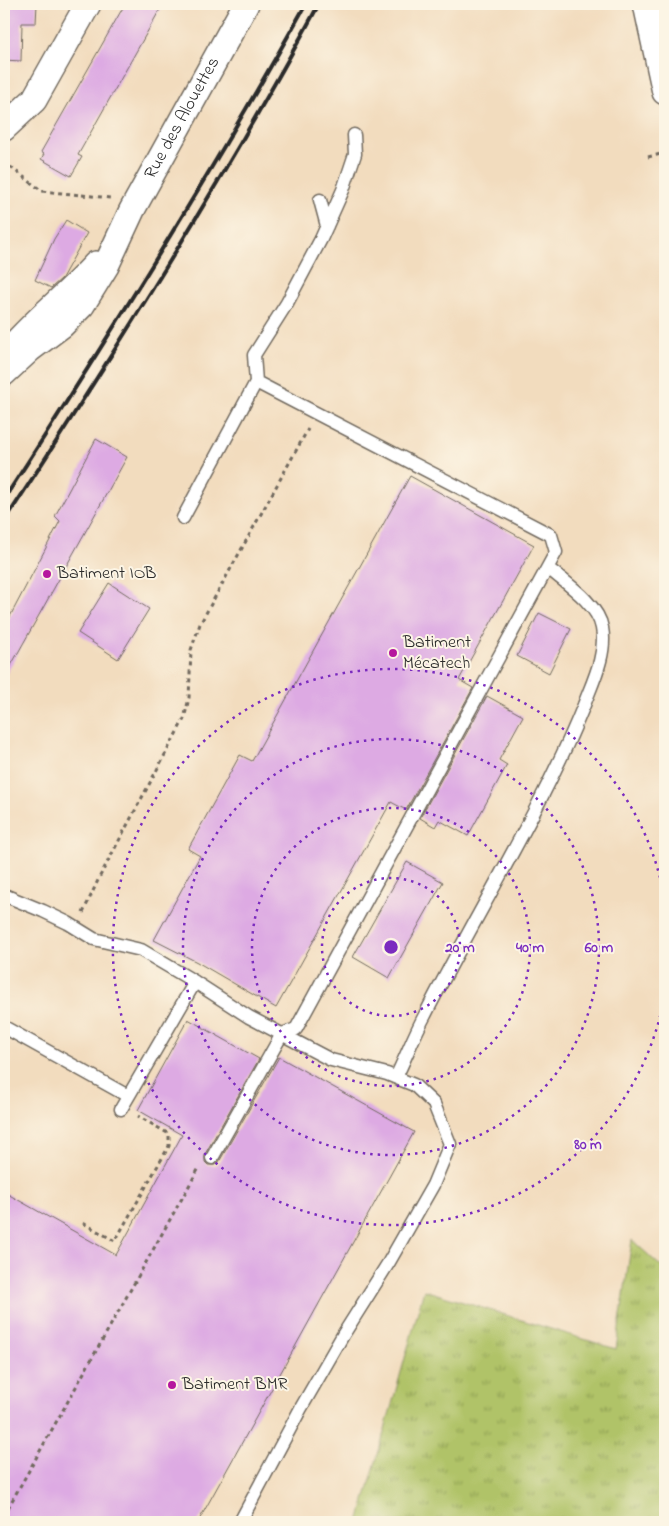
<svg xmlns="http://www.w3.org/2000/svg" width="669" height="1526" font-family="'Indie Flower',sans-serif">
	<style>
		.grass { fill: url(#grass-tufts); stroke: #6e7749 }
		.building { fill: #ddaae3 }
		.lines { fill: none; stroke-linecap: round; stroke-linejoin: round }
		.service-casing { stroke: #71695e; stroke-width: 15 }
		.minor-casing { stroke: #71695e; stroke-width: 28 }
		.path { stroke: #71695e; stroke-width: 3; stroke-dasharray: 4 4; stroke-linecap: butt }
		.service { stroke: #fff; stroke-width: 12 }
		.minor { stroke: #fff; stroke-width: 25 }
		.rail { stroke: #2b2b2b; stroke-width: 4 }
		.ring { fill: none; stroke: #7b2cbf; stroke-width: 2.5; stroke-dasharray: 2.5 5 }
		.poi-dot { fill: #b5179e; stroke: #fcf5e5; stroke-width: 2 }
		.labels { text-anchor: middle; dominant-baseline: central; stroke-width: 4; stroke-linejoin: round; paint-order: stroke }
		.street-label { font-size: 18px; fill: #2b2b2b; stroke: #fcf5e5 }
		.poi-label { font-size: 18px; fill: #2b2b2b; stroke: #fcf5e5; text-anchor: start }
		.centre { fill: #7b2cbf; stroke: #fcf5e5; stroke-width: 2.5 }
		.ring-label { font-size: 15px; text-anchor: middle; font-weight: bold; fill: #7b2cbf; stroke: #fcf5e5; stroke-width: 4; stroke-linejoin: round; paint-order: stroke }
	</style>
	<defs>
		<pattern id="grass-tufts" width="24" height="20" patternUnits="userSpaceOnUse" patternTransform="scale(1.25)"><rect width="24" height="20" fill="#b0c367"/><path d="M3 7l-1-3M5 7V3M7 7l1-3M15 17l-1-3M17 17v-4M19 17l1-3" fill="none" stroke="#8f9f55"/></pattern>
	</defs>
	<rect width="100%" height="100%" fill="#fcf5e5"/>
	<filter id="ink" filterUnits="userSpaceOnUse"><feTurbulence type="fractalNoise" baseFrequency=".02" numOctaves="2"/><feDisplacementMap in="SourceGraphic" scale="10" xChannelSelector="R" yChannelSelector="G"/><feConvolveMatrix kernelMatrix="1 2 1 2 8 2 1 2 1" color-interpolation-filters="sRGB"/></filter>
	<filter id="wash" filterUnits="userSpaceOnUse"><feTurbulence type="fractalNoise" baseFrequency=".0096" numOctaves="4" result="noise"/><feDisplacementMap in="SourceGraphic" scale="20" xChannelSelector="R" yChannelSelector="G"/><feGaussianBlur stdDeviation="1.12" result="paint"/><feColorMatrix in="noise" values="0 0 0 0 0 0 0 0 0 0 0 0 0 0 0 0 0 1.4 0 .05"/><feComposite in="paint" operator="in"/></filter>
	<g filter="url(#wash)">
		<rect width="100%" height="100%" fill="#f2dcbe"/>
		<path class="grass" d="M 632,1240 L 665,1270 L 665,1517 L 663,1522 L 359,1522 L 424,1290 L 616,1349 Z"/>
		<g id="blocks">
			<path class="building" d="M 5,4 L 37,4 L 36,23 L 22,23 L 21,61 L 4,60 L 4,8 Z
				M 125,4 L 163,4 L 78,155 L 82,157 L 71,176 L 41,159 L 44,154 L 41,152 Z
				M 66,220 L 87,233 L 62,278 L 51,288 L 35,280 L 54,239 Z
				M 96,439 L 127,457 L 4,678 L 4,628 L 60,521 L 55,516 Z
				M 410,476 L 534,545 L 459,680 L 473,688 L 406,810 L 391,802 L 276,1008 L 197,962 L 154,940 L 200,856 L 188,849 L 240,755 L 252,761 Z
				M 109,583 L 149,609 L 118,659 L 78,633 Z
				M 539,613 L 571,629 L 549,673 L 517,656 Z
				M 487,696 L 523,716 L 499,760 L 507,765 L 468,836 L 439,820 L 435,827 L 420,818 Z
				M 407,862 L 443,882 L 389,978 L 353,957 Z
				M 188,1019 L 259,1059 L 205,1154 L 205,1162 L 208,1165 L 216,1165 L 219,1162 L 279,1057 L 414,1132 L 198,1522 L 4,1522 L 4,1192 L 116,1255 L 182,1135 L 138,1110 Z"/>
		</g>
	</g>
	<g filter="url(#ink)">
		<use href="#blocks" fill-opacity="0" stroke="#71695e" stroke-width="1"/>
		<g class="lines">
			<g class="service-casing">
				<path id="service" d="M 320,200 L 327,226
					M 256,382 L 254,355 L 287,303 L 321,239 L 343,190 L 355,154 L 354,135
					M 183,518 L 256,382 L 551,535 L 556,552 L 296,1029 L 282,1034 L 212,1158
					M 4,895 L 43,911 L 68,923 L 94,939 L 141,950 L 195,982 L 249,1017 L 331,1060 L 387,1074 L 414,1085 L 434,1104 L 450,1144 L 433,1185 L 389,1262 L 343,1335 L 301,1408 L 240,1522
					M 4,1027 L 128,1096
					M 396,1077 C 406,1057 414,1035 425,1015 C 477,912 540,813 584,705 C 593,681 607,654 602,628 C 598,604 566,583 548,568
					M 121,1109 L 195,982"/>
			</g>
			<g class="minor-casing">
				<g id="minor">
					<path d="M 646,4 L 665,92"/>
					<path d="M 4,128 L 34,100 L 88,4"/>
					<path d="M 6,354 C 33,321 67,296 96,264"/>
					<path id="s1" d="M 4,373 L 30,349 L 62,325 L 82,305 L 95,284 L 106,266 L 132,210 L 246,4"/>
				</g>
			</g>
			<path class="path" d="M 648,157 L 665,153
				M 4,162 L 42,191 L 111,198
				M 83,913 L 99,878 L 184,719 L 189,698 L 191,650 L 200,624 L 308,429
				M 83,1223 L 115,1241 L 169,1146 L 169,1134 L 138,1116
				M 4,1515 L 199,1168"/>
			<use href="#service" class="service"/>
			<use href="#minor" class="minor"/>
			<path class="rail" d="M 4,499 C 109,337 212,173 306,4
				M 4,522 C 115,352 222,182 319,4"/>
		</g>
	</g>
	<g class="ring">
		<circle cx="391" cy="947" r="69"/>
		<circle cx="391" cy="947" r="139"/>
		<circle cx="391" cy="947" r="208"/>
		<path d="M665 993A278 278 0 1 1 665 901"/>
	</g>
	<g class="poi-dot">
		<circle cx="47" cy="574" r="5"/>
		<circle cx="393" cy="653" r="5"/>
		<circle cx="172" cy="1385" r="5"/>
	</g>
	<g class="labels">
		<g class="street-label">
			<text stroke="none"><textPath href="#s1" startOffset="316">Rue des Alouettes</textPath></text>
		</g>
		<g class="poi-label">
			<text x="57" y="574">Batiment IOB</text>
			<text x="403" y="643">Batiment<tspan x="403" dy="21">Mécatech</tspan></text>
			<text x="182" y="1385">Batiment BMR</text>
		</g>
	</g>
	<circle cx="391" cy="947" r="8" class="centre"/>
	<g class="ring-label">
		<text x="460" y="952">20 m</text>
		<text x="530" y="952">40 m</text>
		<text x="599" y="952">60 m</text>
		<text x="588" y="1149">80 m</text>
	</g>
	<rect width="669" height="1526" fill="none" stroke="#fcf5e5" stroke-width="20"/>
</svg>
